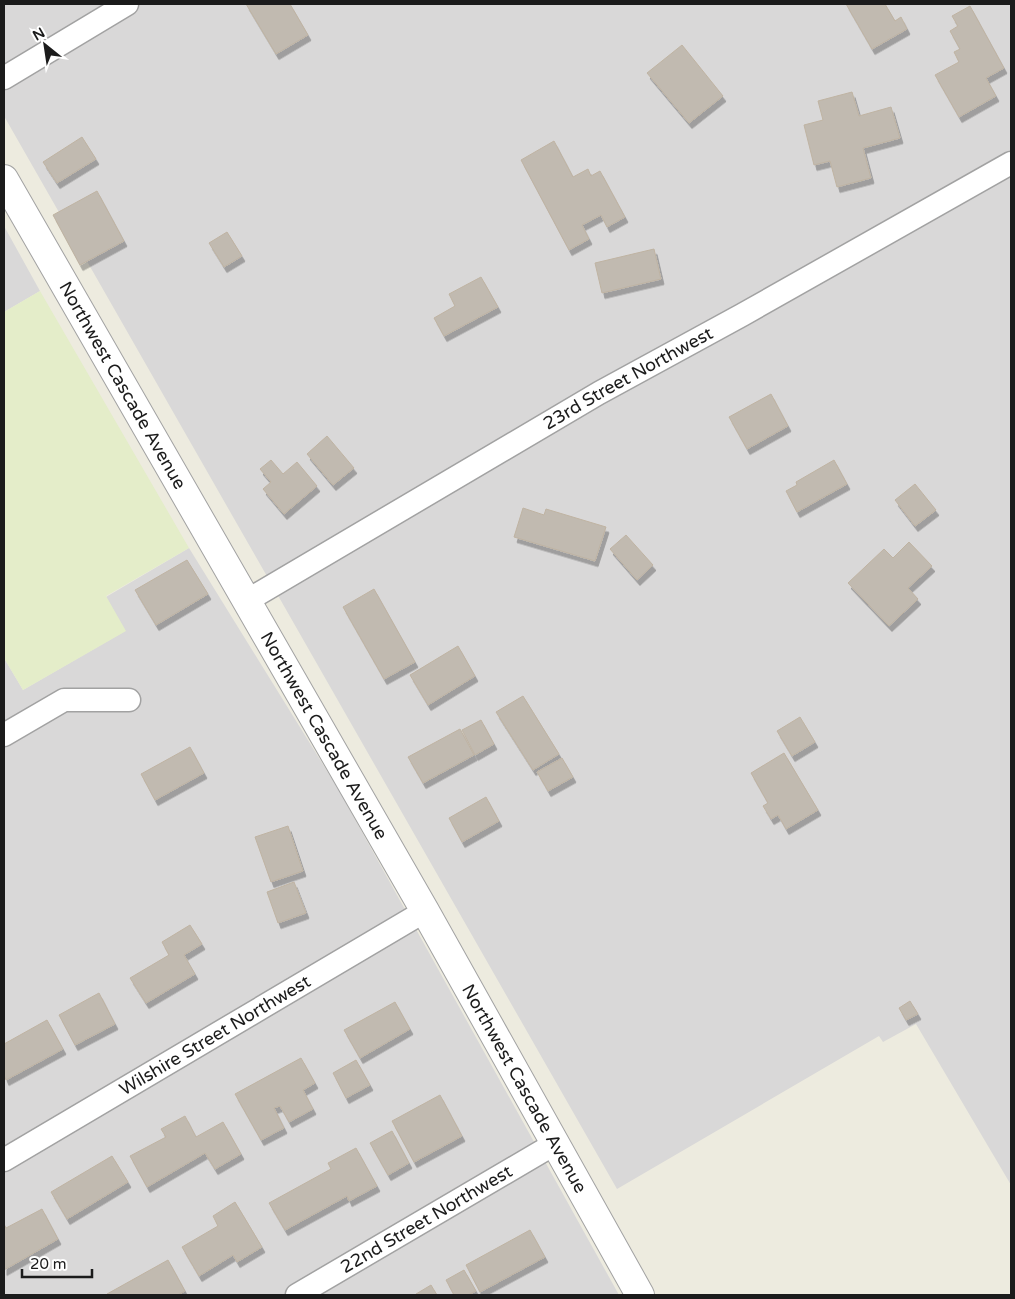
<svg xmlns="http://www.w3.org/2000/svg" width="1015" height="1299" font-family="'Varela Round',sans-serif">
	<style>
		.residential { fill: #d9d8d8 }
		.farmland { fill: #e4edc9 }
		.building { fill: #c1bab0; stroke: #bfb3a2; filter: url(#shadow) }
		.lines { fill: none; stroke-linecap: round; stroke-linejoin: round }
		.minor-casing { stroke: #a2a2a2; stroke-width: 25 }
		.tertiary-casing { stroke: #a2a2a2; stroke-width: 30 }
		.minor { stroke: #fff; stroke-width: 22 }
		.tertiary { stroke: #fff; stroke-width: 28 }
		.labels { text-anchor: middle; dominant-baseline: central; stroke-width: 5; stroke-linejoin: round; paint-order: stroke }
		.street-label { font-size: 18px; fill: #1b1b1b; stroke: #fff }
	</style>
	<defs>
		<filter id="shadow"><feDropShadow dx="3" dy="5.5" stdDeviation="0" flood-color="#0004"/></filter>
	</defs>
	<rect width="100%" height="100%" fill="#edebdf"/>
	<path class="residential" d="M 4,4 L 1011,4 L 1011,1185 L 916,1024 L 883,1042 L 879,1036 L 617,1189 L 4,116 Z
		M 4,226 L 40,291 L 4,312 Z
		M 189,548 L 337,787 L 619,1295 L 4,1295 L 4,658 L 23,690 L 125,631 L 106,597 Z"/>
	<path class="farmland" d="M 40,291 L 189,548 L 106,596 L 126,631 L 23,690 L 4,658 L 4,312 Z"/>
	<path class="building" d="M 246,4 L 290,4 L 308,35 L 276,54 Z
		M 846,4 L 885,4 L 895,21 L 901,17 L 907,29 L 872,49 Z
		M 970,6 L 1004,68 L 986,78 L 996,96 L 959,117 L 935,75 L 959,62 L 954,52 L 960,49 L 950,31 L 958,26 L 952,16 Z
		M 682,45 L 723,96 L 689,123 L 647,73 Z
		M 852,92 L 859,116 L 891,107 L 900,138 L 863,148 L 871,178 L 837,187 L 830,161 L 814,165 L 804,125 L 823,120 L 818,101 Z
		M 82,137 L 96,159 L 57,183 L 43,162 Z
		M 554,141 L 573,177 L 588,169 L 591,176 L 600,171 L 625,217 L 607,227 L 601,215 L 582,225 L 589,239 L 569,250 L 521,160 Z
		M 97,191 L 124,241 L 80,265 L 53,215 Z
		M 227,232 L 242,256 L 224,267 L 209,243 Z
		M 654,249 L 661,279 L 602,293 L 595,263 Z
		M 481,277 L 498,307 L 444,336 L 434,318 L 455,306 L 449,294 Z
		M 771,394 L 788,426 L 747,449 L 729,417 Z
		M 327,436 L 354,468 L 333,485 L 307,454 Z
		M 271,460 L 283,474 L 297,462 L 317,486 L 284,514 L 263,489 L 271,482 L 260,469 Z
		M 834,460 L 847,484 L 797,512 L 786,491 L 797,485 L 796,482 Z
		M 915,484 L 936,510 L 915,526 L 895,500 Z
		M 523,508 L 544,515 L 546,509 L 606,527 L 595,561 L 514,537 Z
		M 626,535 L 653,565 L 637,580 L 610,549 Z
		M 909,542 L 932,566 L 908,588 L 918,599 L 889,626 L 848,583 L 884,549 L 893,558 Z
		M 187,560 L 208,594 L 156,625 L 135,590 Z
		M 374,589 L 415,662 L 384,679 L 343,607 Z
		M 458,646 L 475,676 L 428,705 L 410,675 Z
		M 523,696 L 559,754 L 533,770 L 496,712 Z
		M 800,717 L 815,742 L 792,756 L 777,731 Z
		M 481,720 L 494,744 L 475,755 L 462,730 Z
		M 460,729 L 474,755 L 423,783 L 408,757 Z
		M 190,747 L 204,773 L 155,800 L 141,774 Z
		M 784,753 L 818,810 L 786,829 L 778,815 L 771,819 L 763,806 L 768,803 L 751,773 Z
		M 562,758 L 573,777 L 548,791 L 537,772 Z
		M 486,797 L 499,821 L 462,842 L 449,818 Z
		M 288,826 L 303,871 L 271,882 L 255,837 Z
		M 294,882 L 306,913 L 278,923 L 267,892 Z
		M 190,925 L 202,944 L 184,955 L 195,974 L 146,1003 L 130,978 L 169,955 L 162,942 Z
		M 99,993 L 115,1024 L 75,1045 L 59,1015 Z
		M 910,1001 L 918,1014 L 906,1020 L 899,1008 Z
		M 395,1002 L 410,1029 L 360,1058 L 344,1030 Z
		M 47,1020 L 63,1049 L 6,1080 L 4,1075 L 4,1044 Z
		M 301,1058 L 315,1083 L 303,1090 L 313,1109 L 289,1122 L 280,1106 L 274,1108 L 284,1128 L 261,1140 L 235,1094 Z
		M 356,1060 L 370,1085 L 346,1098 L 333,1073 Z
		M 440,1095 L 462,1136 L 414,1162 L 392,1121 Z
		M 185,1116 L 196,1137 L 223,1122 L 241,1154 L 215,1169 L 205,1153 L 147,1187 L 130,1156 L 166,1137 L 161,1129 Z
		M 392,1131 L 409,1163 L 388,1175 L 370,1143 Z
		M 356,1148 L 377,1186 L 349,1201 L 347,1196 L 285,1230 L 269,1203 L 331,1169 L 328,1163 Z
		M 112,1156 L 128,1182 L 67,1219 L 51,1192 Z
		M 235,1202 L 262,1247 L 237,1262 L 233,1255 L 199,1276 L 182,1247 L 218,1226 L 213,1216 Z
		M 42,1209 L 58,1239 L 4,1270 L 4,1224 L 6,1228 Z
		M 530,1230 L 545,1257 L 480,1292 L 466,1265 Z
		M 168,1260 L 185,1291 L 178,1295 L 107,1295 L 107,1294 Z
		M 464,1270 L 476,1291 L 468,1295 L 454,1295 L 446,1280 Z
		M 431,1285 L 437,1295 L 417,1295 L 416,1294 Z"/>
	<g class="lines">
		<g class="minor-casing">
			<g id="minor">
				<path d="M 4,78 L 127,4"/>
				<path id="s1" d="M 248,600 L 599,393 L 742,315 L 1011,163"/>
				<path d="M 4,735 L 64,700 L 129,700"/>
				<path id="s2" d="M 4,1160 L 425,911"/>
				<path id="s3" d="M 297,1295 L 556,1143"/>
			</g>
		</g>
		<g class="tertiary-casing">
			<g id="tertiary">
				<path id="s4" d="M 4,179 L 425,911 L 640,1295"/>
			</g>
		</g>
		<use href="#minor" class="minor"/>
		<use href="#tertiary" class="tertiary"/>
	</g>
	<g class="labels">
		<g class="street-label">
			<text stroke="none"><textPath href="#s1" startOffset="440">23rd Street Northwest</textPath></text>
			<text stroke="none"><textPath href="#s4" startOffset="238">Northwest Cascade Avenue</textPath></text>
			<text stroke="none"><textPath href="#s4" startOffset="642">Northwest Cascade Avenue</textPath></text>
			<text stroke="none"><textPath href="#s2" startOffset="245">Wilshire Street Northwest</textPath></text>
			<text stroke="none"><textPath href="#s4" startOffset="1048">Northwest Cascade Avenue</textPath></text>
			<text stroke="none"><textPath href="#s3" startOffset="150">22nd Street Northwest</textPath></text>
		</g>
	</g>
	<rect width="1015" height="1299" fill="none" stroke="#1b1b1b" stroke-width="10"/>
	<g transform="translate(45 45) rotate(330)" stroke="#ffffff" stroke-width="4" paint-order="stroke">
	<path d="M0-4L9 19L0 12L-9 19Z" fill="#1b1b1b"/>
	<text y="-8" font-size="14" font-weight="bold" text-anchor="middle" fill="#1b1b1b">N</text>
	</g>
	<path d="M22 1269v8h70v-8" fill="none" stroke="#1b1b1b" stroke-width="2.5"/>
	<text x="30" y="1269" font-size="15" fill="#1b1b1b" stroke="#ffffff" stroke-width="4" paint-order="stroke">20 m</text>
</svg>
